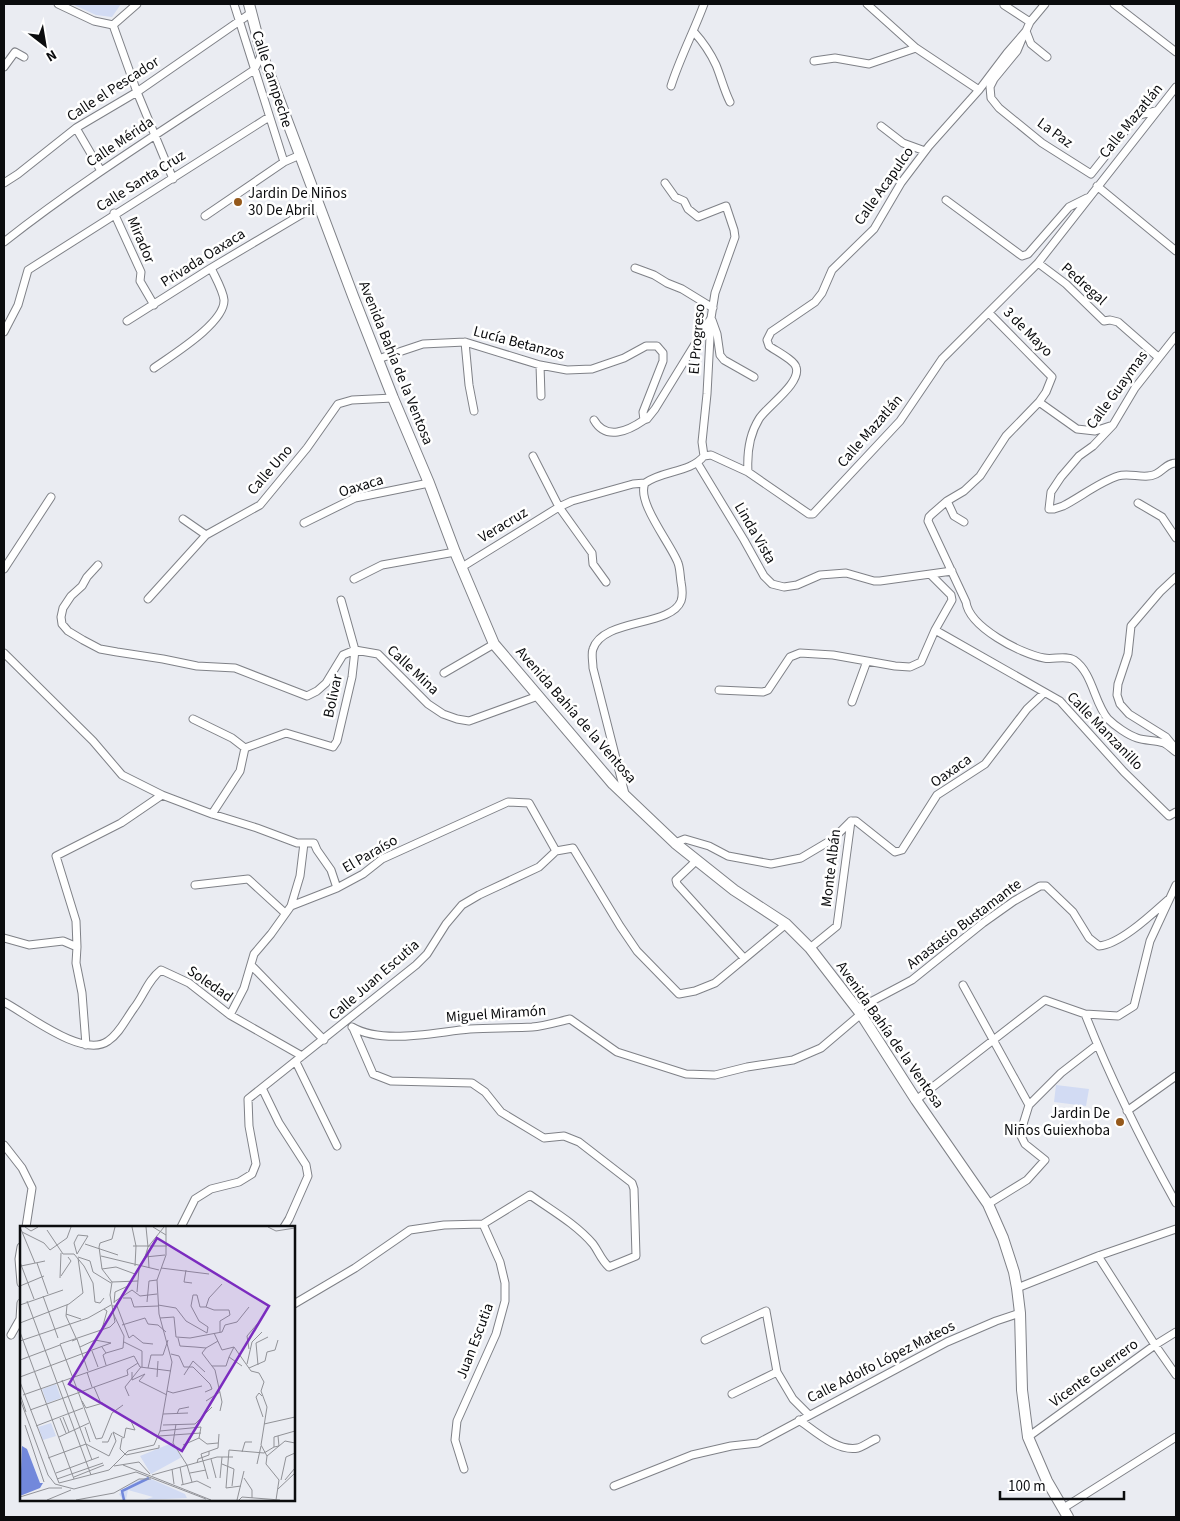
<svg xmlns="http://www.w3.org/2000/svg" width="1180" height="1521" font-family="'Source Sans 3',sans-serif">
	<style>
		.green { fill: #d2dbf3 }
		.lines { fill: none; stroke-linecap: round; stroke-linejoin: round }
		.street-casing { stroke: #7f8187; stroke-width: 9 }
		.secondary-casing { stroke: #7f8187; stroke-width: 12 }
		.street { stroke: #fff; stroke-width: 7 }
		.secondary { stroke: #fff; stroke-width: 10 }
		.poi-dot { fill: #95591b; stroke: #fff; stroke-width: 2 }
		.labels { text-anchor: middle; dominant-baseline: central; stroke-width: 5; stroke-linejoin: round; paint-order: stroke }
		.street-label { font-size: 15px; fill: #0b0c0e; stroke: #fff }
		.poi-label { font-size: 15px; fill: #0b0c0e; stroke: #fff; text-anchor: start }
		.inset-river { fill: none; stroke: #7288db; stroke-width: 2.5 }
		.inset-road { fill: none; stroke: #919297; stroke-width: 1 }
		.view { fill: #7b2cbf; fill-opacity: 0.15; stroke: #7b2cbf; stroke-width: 2.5 }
		.inset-edge { fill: none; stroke: #0b0c0e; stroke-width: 2.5 }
	</style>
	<rect width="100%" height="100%" fill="#eaecf2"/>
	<path class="green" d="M 72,4 L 121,4 L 112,17 L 96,15 Z
		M 1056,1085 L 1089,1089 L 1086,1106 L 1054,1102 Z"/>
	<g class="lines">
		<g class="street-casing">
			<path id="street" d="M 58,4 L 94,21 L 113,25
				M 234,4 L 284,162
				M 867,4 L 916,48 L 979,90
				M 1114,4 L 1176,52
				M 1004,5 L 1030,22
				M 113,25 L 137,92 L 173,179
				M 113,25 L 137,4
				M 1026,31 L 1031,44 L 1047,57
				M 694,32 C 703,42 710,52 716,65 C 721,77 724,90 730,102
				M 1022,39 L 1017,51 L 994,79 L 990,87 L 991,98 L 999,108 L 1042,143 L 1091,174 L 1137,116 L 1158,110
				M 814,61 L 835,58 L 869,64 L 916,48
				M 4,67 L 15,52 L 24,57
				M 671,86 C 679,60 694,31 704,4
				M 881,126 L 903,143 L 925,151
				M 76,128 L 101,171
				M 4,183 L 18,174 L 76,128 L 137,92 L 251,13
				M 665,183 L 675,197 L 684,201 L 688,209 L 698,217 L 726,206 L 734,230 L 735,237 L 715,293 L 711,318 L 707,394 L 702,442 L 704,456
				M 1097,186 L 1176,251
				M 946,200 L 1022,256 L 1028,254 L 1069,207 L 1087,198
				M 114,213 L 141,272 L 140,281 L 154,305
				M 205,216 L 284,162 L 300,155
				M 4,242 C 84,179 170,126 254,70 L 262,54
				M 1038,263 L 1066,284 L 1104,321 L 1110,320 L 1118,322 L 1158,357
				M 635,268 L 654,275 L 667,283 L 682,289 L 713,308
				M 989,313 L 1052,377 L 1046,392 L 1039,402 L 1077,429 L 1095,431 L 1110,426
				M 712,320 L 717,334 L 720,355 L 724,360 L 754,377
				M 127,321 L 211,268 L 319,204
				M 4,332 L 18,305 L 28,270 L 269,117
				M 1176,336 L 1135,388 L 1113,425 L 1093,446 L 1079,456 L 1061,477 L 1051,492 L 1049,509 L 1054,509 L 1063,506 C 1079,498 1101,481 1118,476 C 1130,472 1144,480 1156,474 C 1164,470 1167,463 1176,463
				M 465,342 L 469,385 L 474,411
				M 378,359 L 423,344 L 465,342 L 540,365 L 567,370 L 592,369 L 624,358 L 646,346 L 657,346 L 663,353 L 663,361 L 643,412 L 644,420 L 647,419 L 655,409 L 711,318
				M 540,365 L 541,396
				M 154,368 C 172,355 225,323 224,300 C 223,290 215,277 211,268
				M 1039,402 L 1006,436 L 980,476 L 964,491 L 947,501 L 932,514 L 929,517 L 928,521 L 966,602 C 969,627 1021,654 1044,658 C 1053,660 1066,655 1074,660 C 1093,673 1094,703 1108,719 C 1115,726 1128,735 1137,738 C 1146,741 1155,740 1164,743 C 1168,745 1172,749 1176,752
				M 594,420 C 606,441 628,431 644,420
				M 533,456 L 559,507 L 592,553 L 593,564 L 606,582
				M 698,464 L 744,540 L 764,576 L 772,584 L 784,587 L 797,585 L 820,575 L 846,573 L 874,581 L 880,581 L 952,571
				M 748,472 C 747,455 749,435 759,419 C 766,407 802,383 796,367 C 794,360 776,351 769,346 L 767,340 L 771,332 L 815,302 L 822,293 L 832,270 L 874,229 L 901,183 L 929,146 L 979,90 L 1007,53 L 1026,31 L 1030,22 L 1045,4
				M 947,501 L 954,516 L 964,522
				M 1138,503 L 1162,517 L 1176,538
				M 183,519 L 206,535
				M 304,523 L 355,498 L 429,483
				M 98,565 L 87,577 L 82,586 L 71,596 L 63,608 L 61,617 L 62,624 L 68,631 L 83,640 L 100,649 L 117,652 L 163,659 L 197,666 L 235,668 L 307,696 L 317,691 L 326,683 L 343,655 L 355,650 L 378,654 L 428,704 L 443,714 L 457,719 L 469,721 L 538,696
				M 462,567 L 559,507 L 572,501 L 633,484 L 645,483
				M 4,569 L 51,497
				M 354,579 L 382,565 L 455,552
				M 148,599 L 206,535 L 260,505 L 307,448 L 338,404 L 352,400 L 393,398
				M 935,630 L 1060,701 L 1124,772 L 1169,816 L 1176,812
				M 4,653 L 93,741 L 122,775 L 162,795 L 212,814 L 257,828 L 297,843 L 304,843 L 300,876 L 291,906
				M 444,673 L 494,644
				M 719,690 L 763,692 L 768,690 L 790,657 L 800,653 L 833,655 L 895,666 L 910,667 L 921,662 L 935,630 L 952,600 L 951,595 L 931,575
				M 852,702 L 867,661
				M 193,719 L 232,738 L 245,748 L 286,733 L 333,747 L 337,741 L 352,677 L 355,650 L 341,600
				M 1175,748 L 1166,737 L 1129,714 L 1120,704 L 1117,695 L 1118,684 L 1128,654 L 1131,626 L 1160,592 L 1176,577
				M 625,794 L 593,668 C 593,662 591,654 593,649 C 603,618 671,627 681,601 C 683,595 682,587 681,582 C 680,575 680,568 678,563 C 671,544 636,502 645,483 C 663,470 690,473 704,456 L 711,455 L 748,472 L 809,514 L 813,514 L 900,421 L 942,359 L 1038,263 L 1176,87
				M 212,814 L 240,771 L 245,748
				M 851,821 L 856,821 L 895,852 L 902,850 L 937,795 L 985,764 L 1027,709 L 1044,693
				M 304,843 L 314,843 L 317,850 L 331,870 L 337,888
				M 675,843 L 685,839 L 709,846 L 728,856 L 771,864 L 801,858 L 833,839 L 851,821
				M 697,860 L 676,880 L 677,884 L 744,958
				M 195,885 L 248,879 L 285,913
				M 4,938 L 29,945 L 63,941 L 77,947 L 76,963 L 82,993 L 86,1045
				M 77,947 L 76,921 L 56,856 L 121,823 L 162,795
				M 810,948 L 837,926 L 851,821
				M 251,965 L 324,1040
				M 963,985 L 1029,1105 L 1020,1134 L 1025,1144 L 1045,1160 L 1027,1180 L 988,1204
				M 4,1002 C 27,1014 83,1059 108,1041 C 119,1034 126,1019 134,1008 C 144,995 148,980 161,970 L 189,983 L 230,1015 L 302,1056
				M 857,1009 L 912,980 L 983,923 L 1014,901 L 1040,886 L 1046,886 L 1073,912 L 1089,938 L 1099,946 C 1121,944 1153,913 1170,898
				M 1085,1014 C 1111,1080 1142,1142 1176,1203
				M 230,1015 L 244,988 L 254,954 L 271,934 L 291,906 L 337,888 L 363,874 L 382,859 L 508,802 L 529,803 L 556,851
				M 352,1027 C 383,1045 435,1032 470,1029 C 491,1028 511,1028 532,1027 C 544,1026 557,1022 570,1019 L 617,1052 L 686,1074 L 715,1075 L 747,1067 L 793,1060 L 821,1048 L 861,1014
				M 353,1028 L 373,1074 L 391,1081 L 472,1083 L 485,1092 L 501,1112 L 544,1138 L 564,1136 L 579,1142 L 632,1183 L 634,1189 L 636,1256 L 609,1267 C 601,1260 599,1252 593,1244 C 576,1224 551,1210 530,1195 L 483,1224
				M 296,1062 L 337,1146
				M 262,1088 L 279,1123 L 306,1165 L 308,1176 L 289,1219 L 284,1227
				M 916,1100 L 1045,1000 L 1085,1014 L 1118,1016 L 1134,1006 L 1150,941 L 1176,885
				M 1029,1105 L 1061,1073 L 1097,1045
				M 1127,1111 L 1176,1076
				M 4,1145 L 22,1168 L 32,1188 L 26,1227
				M 181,1227 L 195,1199 L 211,1189 L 239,1182 L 252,1174 L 256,1164 L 249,1126 L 248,1099 L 416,965 L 427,954 L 446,924 L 462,905 L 479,895 L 539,867 L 556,851 L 573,848 L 620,926 L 637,951 L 679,994 L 695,991 L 715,983 L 786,924
				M 21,1247 L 19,1259 L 21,1283
				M 1098,1256 L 1155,1345 L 1176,1375
				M 1017,1288 L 1098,1256 L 1176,1229
				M 294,1304 L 355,1268 L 410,1230 L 444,1225 L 483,1224 L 500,1262 L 505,1283 L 505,1301 L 496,1334 L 457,1421 L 455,1440 L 464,1469
				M 11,1335 L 20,1319 L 21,1303
				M 705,1340 L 766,1311 L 777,1372 L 793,1399 L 809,1415
				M 732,1394 L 777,1372
				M 799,1420 C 815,1431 837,1452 858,1448 C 864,1446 871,1441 876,1439
				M 1028,1437 L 1155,1345 L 1176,1332
				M 614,1486 L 692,1455 L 731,1446 L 758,1443 L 947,1342 L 996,1321 L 1020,1313
				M 1062,1509 L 1176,1437"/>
		</g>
		<g class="secondary-casing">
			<path id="secondary" d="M 249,4 L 262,54 L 353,296 L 393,398 L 429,483 L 455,552 L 494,644 L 613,784 L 675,843 L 734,890 L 786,924 L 810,948 L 861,1014 L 916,1100 L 988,1204 L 1003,1238 L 1014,1272 L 1017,1288 L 1020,1313 L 1022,1390 L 1028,1437 L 1047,1481 L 1068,1517"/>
		</g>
		<use href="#street" class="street"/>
		<use href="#secondary" class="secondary"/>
	</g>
	<g class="poi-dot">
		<circle cx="238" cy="202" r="5"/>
		<circle cx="1120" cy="1122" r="5"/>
	</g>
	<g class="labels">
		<g class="street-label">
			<text transform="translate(272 79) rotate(72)">Calle Campeche</text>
			<text transform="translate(113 89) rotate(-33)">Calle el Pescador</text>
			<text transform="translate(1131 121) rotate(-51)">Calle Mazatlán</text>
			<text transform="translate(1055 133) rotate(36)">La Paz</text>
			<text transform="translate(120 142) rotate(-34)">Calle Mérida</text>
			<text transform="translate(141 181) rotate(-32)">Calle Santa Cruz</text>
			<text transform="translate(884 186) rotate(-55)">Calle Acapulco</text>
			<text transform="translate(141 240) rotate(67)">Mirador</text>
			<text transform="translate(203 258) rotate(-32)">Privada Oaxaca</text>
			<text transform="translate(1084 284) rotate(42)">Pedregal</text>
			<text transform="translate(1028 332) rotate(45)">3 de Mayo</text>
			<text transform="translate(697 339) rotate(-85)">El Progreso</text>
			<text transform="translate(519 343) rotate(15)">Lucía Betanzos</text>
			<text transform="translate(396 363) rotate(68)">Avenida Bahía de la Ventosa</text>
			<text transform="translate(1117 390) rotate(-54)">Calle Guaymas</text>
			<text transform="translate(870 431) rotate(-49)">Calle Mazatlán</text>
			<text transform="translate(270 470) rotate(-49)">Calle Uno</text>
			<text transform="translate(361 486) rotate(-17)">Oaxaca</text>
			<text transform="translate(503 525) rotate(-31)">Veracruz</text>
			<text transform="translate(755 533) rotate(60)">Linda Vista</text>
			<text transform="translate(413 670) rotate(43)">Calle Mina</text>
			<text transform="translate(333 696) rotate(-78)">Bolivar</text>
			<text transform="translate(576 715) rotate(49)">Avenida Bahía de la Ventosa</text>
			<text transform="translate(1105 731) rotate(46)">Calle Manzanillo</text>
			<text transform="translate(951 771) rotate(-35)">Oaxaca</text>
			<text transform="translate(370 854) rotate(-30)">El Paraíso</text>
			<text transform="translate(831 868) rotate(-83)">Monte Albán</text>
			<text transform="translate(964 924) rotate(-37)">Anastasio Bustamante</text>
			<text transform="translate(374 980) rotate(-41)">Calle Juan Escutia</text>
			<text transform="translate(210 984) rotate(35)">Soledad</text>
			<text transform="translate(496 1014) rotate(-4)">Miguel Miramón</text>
			<text transform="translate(890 1035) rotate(55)">Avenida Bahía de la Ventosa</text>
			<text transform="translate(475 1341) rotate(-69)">Juan Escutia</text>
			<text transform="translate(881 1362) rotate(-27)">Calle Adolfo López Mateos</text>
			<text transform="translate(1094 1373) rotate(-36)">Vicente Guerrero</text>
		</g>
		<g class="poi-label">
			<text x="248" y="193">Jardin De Niños<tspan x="248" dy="17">30 De Abril</tspan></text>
			<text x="1110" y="1113" text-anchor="end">Jardin De<tspan x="1110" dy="17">Niños Guiexhoba</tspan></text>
		</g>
	</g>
	<g transform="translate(20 1226)">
		<rect width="275" height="275" fill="#eaecf2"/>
		<path d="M 36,158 L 41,172 L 27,177 L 22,163 ZM 31,197 L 36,210 L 23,214 L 18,201 ZM 152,217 L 162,231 L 131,248 L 120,230 ZM 129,252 L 165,268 L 167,272 L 124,274 L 133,271 L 108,264 L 106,274 L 103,274 L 99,268 L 116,254 Z" fill="#d2dbf3"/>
		<path d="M 2,220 L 7,223 L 20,257 L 23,257 L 20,262 L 0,270 Z" fill="#7288db"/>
		<path class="inset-river" d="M 104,274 L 102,265 L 129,252"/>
		<path class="inset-road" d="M 0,1 L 15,37M 5,1 L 11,5 L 18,1M 112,1 L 116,20 L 115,40M 133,1 L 146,9M 248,1 L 256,5 L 275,2M 27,4 L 43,28 L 54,28 L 64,40 L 73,57 L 75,76 L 80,77 L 84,72M 2,6 L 24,17 L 30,24 L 47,12 L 51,1M 65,18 L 98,29M 113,20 L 147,20M 128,21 L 144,1M 128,24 L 129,42M 57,28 L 68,10 L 58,9M 57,28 L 54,17 L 58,9M 81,30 L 139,44M 58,31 L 70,35 L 73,46 L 91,57M 125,31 L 145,29M 0,36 L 14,73M 17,37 L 28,68M 1,40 L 25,35M 141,42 L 189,48M 82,43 L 96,41 L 115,48M 166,44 L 164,56 L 172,57M 41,50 L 51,35 L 48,31M 40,52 L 41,27M 92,56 L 90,69 L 95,96 L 90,101 L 40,118 L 76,213 L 82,212 L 92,187 L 103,179M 92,56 L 82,43 L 79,21 L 80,17 L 92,13 L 95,1M 92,56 L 118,55M 0,60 L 24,50M 117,66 L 119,43M 23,70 L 38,112M 103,72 L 111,72 L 114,81 L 138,80M 7,75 L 71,249M 94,76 L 112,64 L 120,70 L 137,68M 127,76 L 129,55 L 137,54M 94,77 L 95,66 L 108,60 L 125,31 L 128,21 L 126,1M 0,79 L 43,64M 47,79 L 46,90 L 56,112M 138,79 L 156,82 L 166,95 L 187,107M 92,80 L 97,80 L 109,112M 186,81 L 180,81 L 177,69 L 173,69 L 171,80 L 179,95 L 188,101 L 187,107M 46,88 L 61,93M 140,92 L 154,91 L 156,111 L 170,112 L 202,106 L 205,99 L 217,96 L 229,81M 0,97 L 49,78 L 63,67 L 58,32M 128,98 L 138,99 L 146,106M 102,99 L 125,92 L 128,98M 82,103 L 87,85 L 84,83M 0,106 L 54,253M 200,106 L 200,95 L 210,89 L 209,84 L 194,84 L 186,81 L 189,72 L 202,58M 194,107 L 202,124 L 214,121 L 231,145 L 239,147 L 244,156 L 241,165 L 247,181 L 241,219 L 247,230M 109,112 L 113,109 L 123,117 L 133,118M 158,112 L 160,120 L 175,121 L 186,122 L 198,115M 0,115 L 68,92 L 91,79M 52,115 L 57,113 L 68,145M 104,116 L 122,125 L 122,141M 60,121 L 75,114 L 91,117M 82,121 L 86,127 L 83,129 L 86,139M 214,121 L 209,131 L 222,140M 186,122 L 182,127 L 195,144 L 202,176 L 200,185M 229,123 L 227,110 L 238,97M 72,125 L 78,141M 86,127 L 103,122 L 104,110 L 93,87M 151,128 L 159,130 L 164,141 L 173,141 L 190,158 L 192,163 L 185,166M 0,134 L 40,119M 227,138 L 232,116 L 242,106M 238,139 L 236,117 L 248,111M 192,140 L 206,140 L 209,131M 128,142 L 151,145M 229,142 L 245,135 L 247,126 L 255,124 L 258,114M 67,146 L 72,161M 112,146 L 112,154 L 125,148 L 119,155 L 147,169M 164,149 L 173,135 L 185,146M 0,151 L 91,117M 137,151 L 138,135M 42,154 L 72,234M 0,156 L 39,257 L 89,244 L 108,225 L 134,219 L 140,205 L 152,136 L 139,88 L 137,54 L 146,29 L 146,1M 74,161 L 80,175M 147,165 L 153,167 L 182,160M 0,168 L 6,186M 3,169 L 114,130 L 120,141 L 128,142 L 131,129 L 143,129 L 148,114M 109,170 L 105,161 L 121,141M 242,170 L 239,167 L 236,171 L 243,191M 0,173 L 28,249 L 35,258 L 54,263 L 116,246 L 186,273M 62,175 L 66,182 L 83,177M 186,175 L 200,166M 10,184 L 108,149 L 107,144 L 118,137M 143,188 L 168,187M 157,188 L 159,183 L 169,181M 43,191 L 49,206M 40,192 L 46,207M 244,198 L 275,191M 5,199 L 24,256M 143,199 L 175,198 L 192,181M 16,200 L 63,182M 65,201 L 70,216M 140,205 L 181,201 L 179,212 L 187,218 L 198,217M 139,210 L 181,207M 39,211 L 69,197M 102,212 L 100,223 L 106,229 L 139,222 L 139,219M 82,216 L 88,216 L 92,207M 153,217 L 167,239 L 172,256M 153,217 L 156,198M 163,219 L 179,212M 254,221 L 259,220 L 258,210M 222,226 L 225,216 L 232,216M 247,230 L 246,238 L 259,254 L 256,274M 247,230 L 265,215 L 275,217M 28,232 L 66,218 L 89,230 L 96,215 L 93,206 L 104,212 L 106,202 L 115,204 L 110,193M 191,233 L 196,252M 177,237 L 178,233 L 189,229 L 189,225M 202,238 L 214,243 L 212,260M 237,238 L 241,220M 103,239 L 191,274M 94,240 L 119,236 L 130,248M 160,241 L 163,258M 152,243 L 154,258M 36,247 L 79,231M 170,247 L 186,244M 132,249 L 197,231 L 213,231M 54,251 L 84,239M 200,252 L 202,231M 224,252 L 232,264 L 232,272M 37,253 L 83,237M 188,253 L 181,228 L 198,222 L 199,208M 261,254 L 266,231 L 275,227M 265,254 L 275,242M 161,259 L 177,255 L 191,262M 221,260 L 206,262 L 209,224 L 244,227 L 254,221 L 254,211 L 275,205M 258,263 L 275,247M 0,271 L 29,262 L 42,262M 27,274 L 51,264M 56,274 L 94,267 L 119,253 L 131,253M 217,274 L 224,245M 219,274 L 222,271 L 260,274"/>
		<path class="view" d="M 137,12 L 249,80 L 162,225 L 49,158 Z"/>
		<rect width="275" height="275" class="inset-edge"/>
	</g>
	<rect width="1180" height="1521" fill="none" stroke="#0b0c0e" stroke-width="10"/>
	<g transform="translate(45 45) rotate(149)" stroke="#ffffff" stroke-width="4" paint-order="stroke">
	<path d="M0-4L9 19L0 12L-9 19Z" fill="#0b0c0e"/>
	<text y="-8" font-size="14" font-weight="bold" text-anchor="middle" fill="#0b0c0e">N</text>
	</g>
	<path d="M1000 1491v8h124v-8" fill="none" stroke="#0b0c0e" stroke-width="2.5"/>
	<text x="1008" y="1491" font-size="15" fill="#0b0c0e" stroke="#ffffff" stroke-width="4" paint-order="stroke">100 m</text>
</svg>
